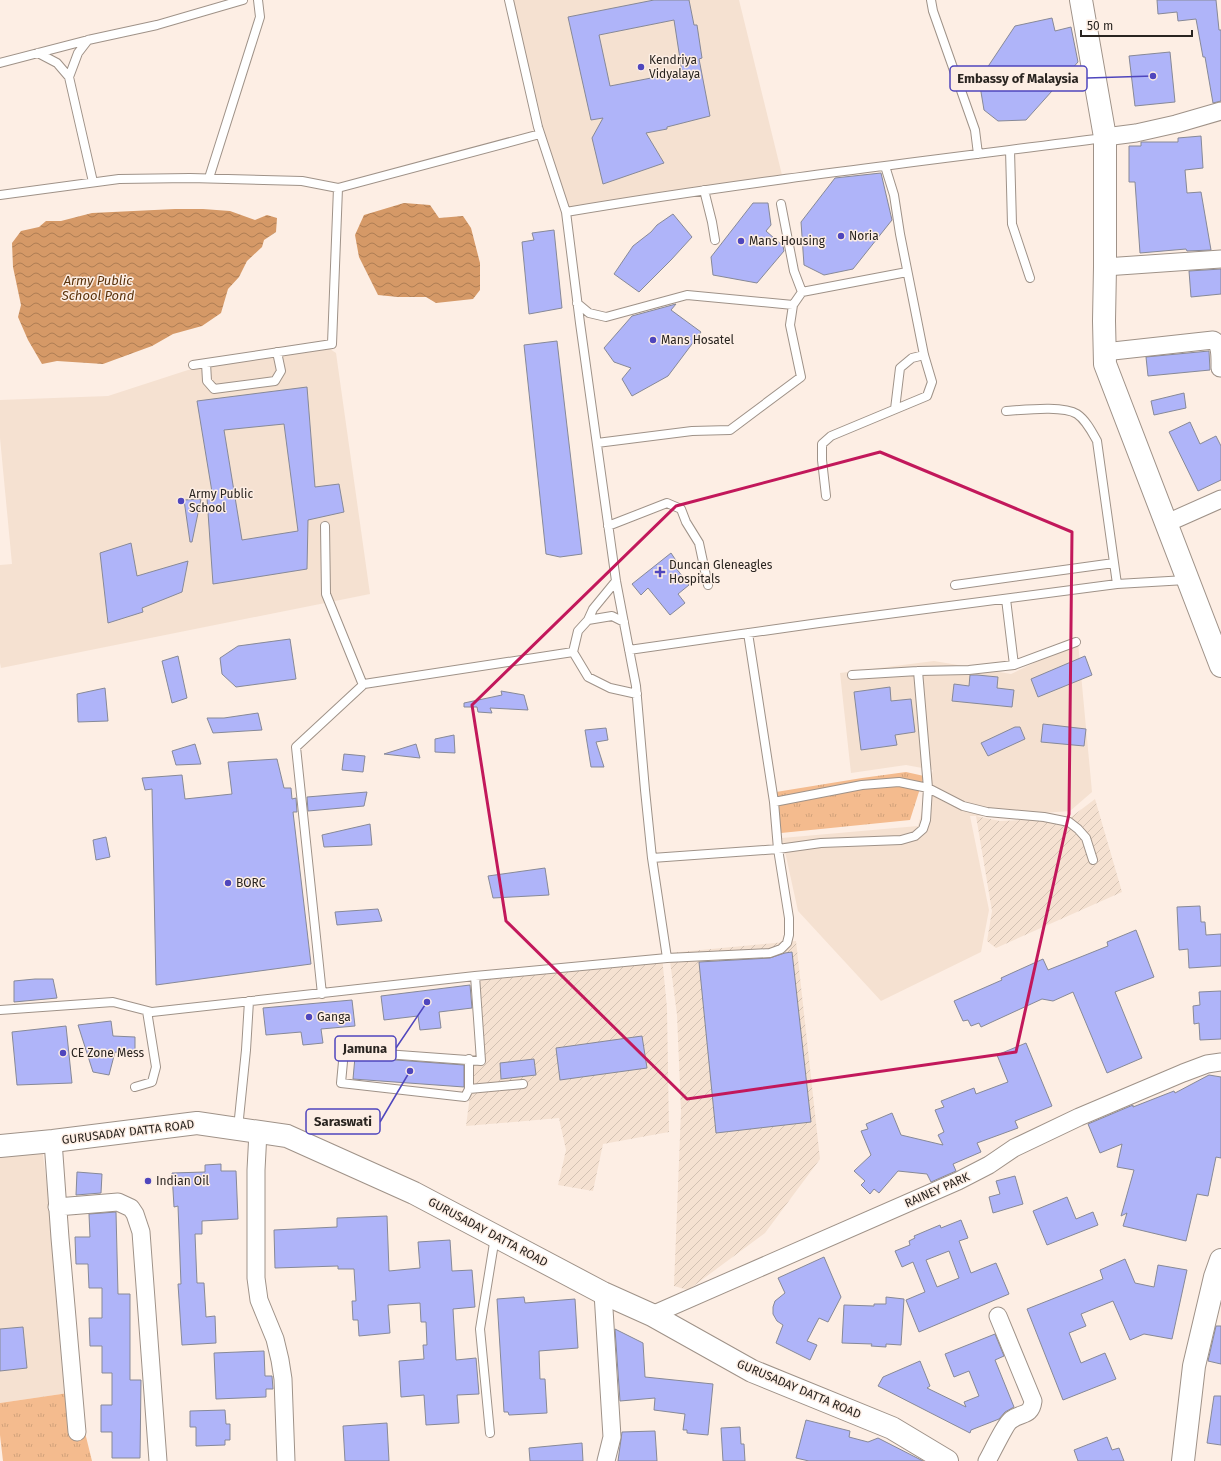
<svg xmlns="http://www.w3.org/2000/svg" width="1221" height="1461" font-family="'Fira Sans',sans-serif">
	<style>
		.built { fill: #f5e1d1 }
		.industrial { fill: url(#industrial-furrows) }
		.park { fill: url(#park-tufts) }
		.water { fill: url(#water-waves) }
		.building { fill: #afb4f9; stroke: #878997; fill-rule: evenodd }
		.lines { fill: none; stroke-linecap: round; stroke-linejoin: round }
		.lane-casing { stroke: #9f9288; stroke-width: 10 }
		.street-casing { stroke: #9f9288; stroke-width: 19 }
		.secondary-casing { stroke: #9f9288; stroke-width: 24 }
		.lane { stroke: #fff; stroke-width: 8 }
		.street { stroke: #fff; stroke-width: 17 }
		.secondary { stroke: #fff; stroke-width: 22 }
		.marked { fill: none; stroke: #c2185b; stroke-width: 3; stroke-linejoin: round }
		.poi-dot { fill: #4f46bd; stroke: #fdeee4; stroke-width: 1.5 }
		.labels { text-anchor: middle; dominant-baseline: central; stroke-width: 3; stroke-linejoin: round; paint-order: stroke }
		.poi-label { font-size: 12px; fill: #292420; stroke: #fdeee4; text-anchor: start }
		.street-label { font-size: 12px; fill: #292420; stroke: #fdeee4 }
		.water-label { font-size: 13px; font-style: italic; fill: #5a320b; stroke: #fdeee4 }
		.leader { fill: none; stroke: #4f46bd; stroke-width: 1.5 }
		.callout-dot { fill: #4f46bd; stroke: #fdeee4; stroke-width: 1.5 }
		.callout { fill: #fdeee4; stroke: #4f46bd; stroke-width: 1.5 }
		.callout-label { font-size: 13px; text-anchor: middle; font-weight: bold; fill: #292420 }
	</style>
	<defs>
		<pattern id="industrial-furrows" width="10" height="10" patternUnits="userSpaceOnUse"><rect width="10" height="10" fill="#f5e1d1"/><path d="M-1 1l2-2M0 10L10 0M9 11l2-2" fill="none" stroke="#d2c1b3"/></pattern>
		<pattern id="park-tufts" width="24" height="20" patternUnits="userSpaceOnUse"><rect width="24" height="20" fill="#f4bb8e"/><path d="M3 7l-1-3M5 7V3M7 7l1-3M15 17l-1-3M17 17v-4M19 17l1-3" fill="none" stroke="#d1a17a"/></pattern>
		<pattern id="water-waves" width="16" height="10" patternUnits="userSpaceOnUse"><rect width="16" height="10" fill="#d59967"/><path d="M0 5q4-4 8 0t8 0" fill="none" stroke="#ad7d54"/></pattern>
	</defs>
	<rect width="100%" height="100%" fill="#fdeee4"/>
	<path class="built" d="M 513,0 L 739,0 L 782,175 L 569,208 L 542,133 Z
		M 330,349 L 336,353 L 370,594 L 1,668 L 0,663 L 0,565 L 12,564 L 0,438 L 0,400 L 108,396 L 188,370 Z
		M 1078,642 L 1092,792 L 1070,811 L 1003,816 L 970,816 L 989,910 L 981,952 L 881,1001 L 798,911 L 782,838 L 918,826 L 933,770 L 906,765 L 851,773 L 840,673 L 934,661 L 1011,674 Z
		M 42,1148 L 75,1392 L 0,1403 L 0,1154 Z"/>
	<path class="industrial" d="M 1095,799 L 1122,892 L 996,948 L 987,941 L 992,911 L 976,816 L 1000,821 L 1070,818 Z
		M 796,941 L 820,1159 L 765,1233 L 688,1290 L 674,1286 L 681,1111 L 677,1015 L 669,953 Z
		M 662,956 L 667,1008 L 669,1132 L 603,1144 L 593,1191 L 558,1185 L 566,1150 L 559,1118 L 466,1126 L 474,1065 L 485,1065 L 480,980 Z"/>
	<path class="park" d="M 906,772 L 924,776 L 910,820 L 781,833 L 776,792 L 862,778 Z
		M 75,1392 L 92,1461 L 3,1461 L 0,1435 L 0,1403 Z"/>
	<path class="water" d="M 404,203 L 430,205 L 439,218 L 463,216 L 471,228 L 480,263 L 480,290 L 473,299 L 436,303 L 426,297 L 398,297 L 378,295 L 359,257 L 355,235 L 364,215 Z
		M 175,209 L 203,209 L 230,211 L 255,220 L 267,215 L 277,218 L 276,232 L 264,240 L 262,247 L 247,261 L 239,277 L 228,289 L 221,313 L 202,326 L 173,334 L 152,346 L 103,364 L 57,361 L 42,364 L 28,340 L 18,317 L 21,305 L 13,267 L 12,243 L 21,231 L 39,227 L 46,221 L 61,221 L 92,213 Z"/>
	<path class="building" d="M 654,0 L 689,0 L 694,25 L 697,25 L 702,58 L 699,59 L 710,116 L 667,127 L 667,129 L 646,133 L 664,163 L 603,184 L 592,138 L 603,118 L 591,120 L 568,17 ZM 674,20 L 682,72 L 610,86 L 599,35 Z
		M 1157,0 L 1216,0 L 1219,30 L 1221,30 L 1221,101 L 1213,103 L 1205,57 L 1203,57 L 1196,19 L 1178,21 L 1177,12 L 1158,14 Z
		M 1052,18 L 1055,31 L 1071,27 L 1078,62 L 1026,120 L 998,121 L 984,110 L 979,80 L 1015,26 Z
		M 1170,52 L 1175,102 L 1135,106 L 1129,56 Z
		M 1201,136 L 1203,168 L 1185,170 L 1187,193 L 1201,192 L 1211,250 L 1187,251 L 1186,249 L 1140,253 L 1135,182 L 1129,182 L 1129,146 L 1141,146 L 1141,142 L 1178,142 L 1178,138 Z
		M 881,173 L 892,220 L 853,269 L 824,275 L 804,265 L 801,222 L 835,178 Z
		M 753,203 L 768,203 L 771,225 L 766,231 L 783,246 L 784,251 L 757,283 L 713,275 L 711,257 Z
		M 673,214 L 692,237 L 671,260 L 639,292 L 614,274 L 633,246 L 651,232 L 657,225 Z
		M 554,230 L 562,308 L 529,314 L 522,242 L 534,240 L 532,233 Z
		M 1221,269 L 1221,294 L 1191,297 L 1189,271 Z
		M 676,304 L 671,310 L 701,332 L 668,376 L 632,396 L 622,379 L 631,368 L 614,362 L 604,348 L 632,316 Z
		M 557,341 L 582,554 L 560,557 L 546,554 L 524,345 Z
		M 1209,351 L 1210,370 L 1148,376 L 1146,357 Z
		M 307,387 L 315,487 L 339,484 L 344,512 L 308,520 L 307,569 L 213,584 L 207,498 L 213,498 L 197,401 ZM 284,424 L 298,531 L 242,540 L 224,430 Z
		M 1184,393 L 1186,408 L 1154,415 L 1151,401 Z
		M 1190,422 L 1200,444 L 1216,436 L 1221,446 L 1221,480 L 1198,491 L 1169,432 Z
		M 201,499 L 192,542 L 190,542 L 184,500 Z
		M 131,543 L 137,576 L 188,561 L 182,592 L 142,608 L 143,612 L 108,623 L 100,553 Z
		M 671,553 L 679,565 L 676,568 L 689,585 L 678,594 L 685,603 L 670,615 L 648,588 L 641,595 L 632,584 Z
		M 290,639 L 296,679 L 236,687 L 222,674 L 220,658 L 238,646 Z
		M 178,656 L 187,698 L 172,703 L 162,661 Z
		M 1085,656 L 1092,675 L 1038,697 L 1031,679 Z
		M 970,675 L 977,675 L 998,677 L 997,688 L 1014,690 L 1012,707 L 952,701 L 954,684 L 969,686 Z
		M 890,687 L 891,701 L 911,699 L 915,732 L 895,735 L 897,745 L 861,750 L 854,692 Z
		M 105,688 L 108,721 L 78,722 L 77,694 Z
		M 501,691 L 524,695 L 528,710 L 490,708 L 492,713 L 478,712 L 477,707 L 464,707 L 464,703 L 502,695 Z
		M 258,713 L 262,730 L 213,733 L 207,718 L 224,718 Z
		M 1043,724 L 1086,729 L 1084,746 L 1041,742 Z
		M 1015,727 L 1020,727 L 1025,739 L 988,756 L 981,743 Z
		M 606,728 L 608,740 L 596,742 L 604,767 L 591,767 L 585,730 Z
		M 454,735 L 455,753 L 435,752 L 435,739 Z
		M 195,744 L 201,764 L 176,765 L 172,751 Z
		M 416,744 L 420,758 L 384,754 Z
		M 344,754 L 365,756 L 363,772 L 342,770 Z
		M 277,759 L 284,788 L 291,788 L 292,799 L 296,798 L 297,812 L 293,812 L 311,964 L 156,985 L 152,789 L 145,790 L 142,778 L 182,775 L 185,799 L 232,794 L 228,762 Z
		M 367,792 L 364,806 L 308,811 L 307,797 Z
		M 370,824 L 372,845 L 324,847 L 322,835 Z
		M 106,837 L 110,857 L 96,860 L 93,840 Z
		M 545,868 L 549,895 L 493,898 L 488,876 Z
		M 1200,906 L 1201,922 L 1205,922 L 1206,935 L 1221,934 L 1221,966 L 1189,968 L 1188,949 L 1179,950 L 1177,907 Z
		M 378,909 L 382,921 L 337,925 L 335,912 Z
		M 1136,930 L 1154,977 L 1115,992 L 1142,1058 L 1107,1073 L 1073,992 L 1053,1001 L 1042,999 L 981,1027 L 979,1023 L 971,1026 L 968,1020 L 963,1021 L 954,1001 L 1002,980 L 1001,978 L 1043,959 L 1048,970 L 1108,946 L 1107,942 Z
		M 792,952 L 811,1122 L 716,1133 L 699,962 L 770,958 L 785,953 Z
		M 35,979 L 53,979 L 57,998 L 14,1002 L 14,981 Z
		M 470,985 L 472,1008 L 439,1012 L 441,1028 L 420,1030 L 418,1016 L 384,1020 L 381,996 Z
		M 1221,991 L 1221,1039 L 1200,1040 L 1199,1023 L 1194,1024 L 1193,1006 L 1200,1005 L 1199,992 Z
		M 352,1000 L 355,1026 L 321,1029 L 323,1043 L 303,1045 L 301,1032 L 266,1035 L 263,1008 Z
		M 111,1021 L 113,1036 L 135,1037 L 135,1054 L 115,1052 L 109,1075 L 93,1072 L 78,1025 Z
		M 66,1026 L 72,1083 L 17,1085 L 12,1032 Z
		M 642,1036 L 647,1068 L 560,1080 L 556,1048 Z
		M 1026,1043 L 1052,1106 L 1015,1121 L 1018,1128 L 977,1143 L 981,1152 L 953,1164 L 956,1171 L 931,1182 L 927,1174 L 898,1171 L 879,1193 L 874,1189 L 870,1194 L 861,1185 L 865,1181 L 854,1171 L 871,1155 L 861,1131 L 868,1129 L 866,1124 L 892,1113 L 901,1135 L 943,1145 L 938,1135 L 944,1132 L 935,1110 L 944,1107 L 941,1101 L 974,1088 L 976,1094 L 1008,1082 L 997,1055 Z
		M 355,1057 L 464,1065 L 464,1087 L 353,1079 Z
		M 534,1059 L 536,1075 L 501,1079 L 500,1063 Z
		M 1209,1075 L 1221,1077 L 1221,1158 L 1216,1157 L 1208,1196 L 1197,1194 L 1186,1241 L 1123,1226 L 1127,1213 L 1121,1216 L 1134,1170 L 1117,1167 L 1122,1144 L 1100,1153 L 1088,1124 L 1133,1105 L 1133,1107 L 1174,1091 L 1175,1093 Z
		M 221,1164 L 221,1171 L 236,1171 L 238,1219 L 202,1221 L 202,1234 L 195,1234 L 197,1283 L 204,1283 L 206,1317 L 215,1316 L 216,1343 L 182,1345 L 178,1284 L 181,1284 L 178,1206 L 174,1207 L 172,1173 L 205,1172 L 205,1165 Z
		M 77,1172 L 102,1174 L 101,1193 L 76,1195 Z
		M 1015,1176 L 1023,1204 L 993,1213 L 989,1197 L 1000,1194 L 996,1181 Z
		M 1067,1197 L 1076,1219 L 1093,1212 L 1098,1225 L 1047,1245 L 1033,1211 Z
		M 116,1212 L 118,1294 L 130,1294 L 130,1380 L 141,1380 L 140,1458 L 112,1458 L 112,1432 L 101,1432 L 101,1405 L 112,1405 L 112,1373 L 102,1373 L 102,1346 L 90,1346 L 89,1318 L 102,1318 L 102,1288 L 89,1288 L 88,1264 L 76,1264 L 75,1237 L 90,1237 L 89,1214 Z
		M 387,1216 L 389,1271 L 420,1268 L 418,1242 L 450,1240 L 452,1271 L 472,1270 L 475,1307 L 453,1309 L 456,1360 L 476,1358 L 479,1394 L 457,1395 L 459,1423 L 426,1425 L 424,1395 L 401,1397 L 399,1361 L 424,1359 L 423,1345 L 427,1345 L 426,1322 L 421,1322 L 420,1303 L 388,1305 L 390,1333 L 359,1336 L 358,1320 L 353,1320 L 352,1301 L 356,1301 L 354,1269 L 338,1269 L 338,1266 L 275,1268 L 274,1230 L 337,1227 L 337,1218 Z
		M 961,1220 L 968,1238 L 959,1241 L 971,1273 L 996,1263 L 1009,1294 L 919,1332 L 906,1300 L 925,1292 L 913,1262 L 902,1267 L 895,1251 L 910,1245 L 909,1241 L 915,1238 L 914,1236 L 940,1225 L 941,1228 ZM 949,1251 L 959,1278 L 937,1287 L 926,1260 Z
		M 824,1257 L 841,1297 L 828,1322 L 819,1318 L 807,1341 L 817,1345 L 810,1360 L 776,1343 L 783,1325 L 777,1321 L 773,1314 L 773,1307 L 775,1301 L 785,1293 L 778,1278 Z
		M 1125,1259 L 1135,1283 L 1154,1287 L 1158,1265 L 1187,1270 L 1172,1339 L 1144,1334 L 1130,1340 L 1113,1301 L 1081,1314 L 1086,1326 L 1069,1333 L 1081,1363 L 1105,1353 L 1116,1379 L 1063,1400 L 1027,1309 L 1103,1279 L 1100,1270 Z
		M 524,1297 L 525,1303 L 575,1299 L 578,1348 L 539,1351 L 540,1379 L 545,1379 L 547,1413 L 509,1415 L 508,1412 L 504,1412 L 497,1299 Z
		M 886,1297 L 904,1299 L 901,1345 L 886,1344 L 886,1347 L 871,1346 L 872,1344 L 842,1343 L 844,1305 L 874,1306 L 874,1304 L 886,1304 Z
		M 1216,1326 L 1221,1326 L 1221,1364 L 1208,1361 Z
		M 23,1327 L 27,1368 L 0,1371 L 0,1329 Z
		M 615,1329 L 643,1343 L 645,1377 L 713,1384 L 708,1435 L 687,1433 L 687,1430 L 683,1430 L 685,1414 L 654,1410 L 655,1398 L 620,1401 Z
		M 995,1334 L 1004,1356 L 995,1360 L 1014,1407 L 1005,1412 L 999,1419 L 971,1430 L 970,1433 L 878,1386 L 883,1377 L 920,1361 L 930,1386 L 927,1388 L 966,1407 L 964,1402 L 979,1396 L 969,1371 L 954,1377 L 945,1354 Z
		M 264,1351 L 265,1376 L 272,1376 L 273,1389 L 266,1389 L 266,1397 L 216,1399 L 214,1353 Z
		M 1214,1396 L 1221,1396 L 1221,1445 L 1207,1443 Z
		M 225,1410 L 226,1424 L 230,1424 L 230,1440 L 225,1440 L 225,1445 L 196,1446 L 196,1427 L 190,1427 L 190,1411 Z
		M 806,1420 L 850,1431 L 849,1437 L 868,1442 L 878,1438 L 923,1461 L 809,1461 L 796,1458 Z
		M 387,1423 L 389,1461 L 345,1461 L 343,1426 Z
		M 740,1427 L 741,1444 L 744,1444 L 745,1461 L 723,1461 L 721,1428 Z
		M 655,1431 L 657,1461 L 618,1461 L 622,1432 Z
		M 1107,1437 L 1112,1450 L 1119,1448 L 1124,1461 L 1078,1461 L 1074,1450 Z
		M 582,1443 L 583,1461 L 530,1461 L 529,1448 Z"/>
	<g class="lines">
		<g class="lane-casing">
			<path id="lane" d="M 509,0 L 538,127 L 566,212 L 580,323 L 616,581 L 636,686 L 645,790 L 652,858 L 667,958
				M 931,0 L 933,11 L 975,130 L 978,154
				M 38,53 L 57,63 L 69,77 L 93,182
				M 0,63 L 88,40 L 157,25 L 243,0
				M 69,77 L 78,53 L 88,40
				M 1010,150 L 1012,224 L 1030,278
				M 209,178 L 260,17 L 258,0
				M 704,190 L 712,222 L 715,240
				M 0,195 L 119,179 L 190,178 L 302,181 L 338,188 L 540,134
				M 781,204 L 794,271 L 802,292 L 907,272
				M 566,212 C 744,182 924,161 1104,138
				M 577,303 L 589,313 L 606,317 L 687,295 L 793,305
				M 206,363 L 207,381 L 214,389 L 275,381 L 281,371 L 277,352
				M 193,365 L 332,344 L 338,188
				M 895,409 L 900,368 L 912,358 L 924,355
				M 1006,411 C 1023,410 1063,405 1077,414 C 1086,420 1092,432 1097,441 L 1117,584
				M 597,443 L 692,431 L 730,430 L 801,377 L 790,325 L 793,305 L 802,292
				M 826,496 L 822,460 L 822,444 L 831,436 L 927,396 L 932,382 L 924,355 L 900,234 L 894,195 L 885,166
				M 325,526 L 326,594 L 363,685
				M 608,526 L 667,503 L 681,509 L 686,522 L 699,543 L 708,585
				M 955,585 L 1114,563
				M 1006,599 L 1014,665
				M 588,620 L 593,609 L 616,581
				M 629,650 L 819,623 L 1117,584 L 1186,580
				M 573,652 L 578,631 L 588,620 L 612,616 L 624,622
				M 852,675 L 918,671 L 969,670 L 1014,665 L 1076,642
				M 774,802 L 862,785 L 899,782 L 928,788 L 963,806 L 987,812 L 1044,817 L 1069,822 L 1078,829 L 1086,838 L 1093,860
				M 652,858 L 778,849 L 821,843 L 901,840 L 915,836 L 923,829 L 926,820 L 928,788 L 918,671
				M 322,994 L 296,747 L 364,684 L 573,652 L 588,677 L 610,688 L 637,694
				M 0,1010 L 113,1002 L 152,1012 L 475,976 L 667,958 L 770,953 L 781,949 L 787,943 L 789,935 L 789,918 L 778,849 L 774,802 L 748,633
				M 469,1059 L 469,1089 L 523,1084
				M 135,1087 L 152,1082 L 156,1067 L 147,1011
				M 469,1089 L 465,1097 L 341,1083 L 344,1051 L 481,1061 L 475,976
				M 238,1128 L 246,1050 L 249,1001
				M 490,1433 L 480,1329 L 495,1237"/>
		</g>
		<g class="street-casing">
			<path id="street" d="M 1105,137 L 1136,133 L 1176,124 L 1221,111
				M 1105,267 L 1221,259
				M 1104,352 L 1213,340 C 1221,343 1220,359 1220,368
				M 1167,523 L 1221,499
				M 258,1132 L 256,1170 L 256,1278 L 259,1300 L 275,1339 L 280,1360 L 283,1379 L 286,1461
				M 53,1141 L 60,1238 L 77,1432
				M 57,1207 L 118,1202 L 131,1208 L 135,1214 L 141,1232 L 158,1461
				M 603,1293 L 612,1437 L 606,1461
				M 652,1315 L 958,1181 L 989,1165 L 1014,1148 L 1079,1117 L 1183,1073 L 1207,1064 L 1221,1062
				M 987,1461 C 991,1454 1006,1423 1011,1420 C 1021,1412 1031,1417 1033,1401 L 998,1316"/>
		</g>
		<g class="secondary-casing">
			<path id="secondary" d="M 1081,0 L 1105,137 L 1105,267 L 1104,321 L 1105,364 L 1221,666
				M 0,1146 L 53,1141 L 197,1123 L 287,1136 L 414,1193 L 603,1293 L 652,1315 L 752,1371 L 892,1428 L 947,1461
				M 1183,1461 L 1194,1366 L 1215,1277 L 1221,1260"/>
		</g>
		<use href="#lane" class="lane"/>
		<use href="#street" class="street"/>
		<use href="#secondary" class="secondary"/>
	</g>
	<path class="marked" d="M 880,452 L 1072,532 L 1069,814 L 1016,1052 L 687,1099 L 506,921 L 472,705 L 676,506 Z"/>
	<g class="poi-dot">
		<circle cx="641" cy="67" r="4"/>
		<circle cx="841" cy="236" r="4"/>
		<circle cx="741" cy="241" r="4"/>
		<circle cx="653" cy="340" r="4"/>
		<circle cx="181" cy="501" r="4"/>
		<path d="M658 566h4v4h4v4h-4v4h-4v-4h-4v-4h4z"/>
		<circle cx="228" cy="883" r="4"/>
		<circle cx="309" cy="1017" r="4"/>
		<circle cx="63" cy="1053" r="4"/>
		<circle cx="148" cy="1181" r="4"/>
	</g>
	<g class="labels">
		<g class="poi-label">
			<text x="649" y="60">Kendriya<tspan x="649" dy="14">Vidyalaya</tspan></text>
			<text x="849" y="236">Noria</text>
			<text x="749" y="241">Mans Housing</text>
			<text x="661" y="340">Mans Hosatel</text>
			<text x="189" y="494">Army Public<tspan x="189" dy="14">School</tspan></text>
			<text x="669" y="565">Duncan Gleneagles<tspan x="669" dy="14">Hospitals</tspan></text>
			<text x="236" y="883">BORC</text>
			<text x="317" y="1017">Ganga</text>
			<text x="71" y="1053">CE Zone Mess</text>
			<text x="156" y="1181">Indian Oil</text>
		</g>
		<g class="street-label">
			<text transform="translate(128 1132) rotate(-7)">GURUSADAY DATTA ROAD</text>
			<text transform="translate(937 1190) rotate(-24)">RAINEY PARK</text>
			<text transform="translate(488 1232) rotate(28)">GURUSADAY DATTA ROAD</text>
			<text transform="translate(799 1389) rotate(23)">GURUSADAY DATTA ROAD</text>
		</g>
		<g class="water-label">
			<text x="98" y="280">Army Public<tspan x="98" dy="15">School Pond</tspan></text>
		</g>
	</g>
	<path class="leader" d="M1153 76L1087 78M427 1002L396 1048M410 1071L380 1122"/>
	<g class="callout-dot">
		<circle cx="1153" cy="76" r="4"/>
		<circle cx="427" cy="1002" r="4"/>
		<circle cx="410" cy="1071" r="4"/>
	</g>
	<g class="callout">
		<rect x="950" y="66" width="137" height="25" rx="4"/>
		<rect x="335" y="1036" width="61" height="25" rx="4"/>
		<rect x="306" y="1109" width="74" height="25" rx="4"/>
	</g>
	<g class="callout-label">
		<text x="1018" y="83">Embassy of Malaysia</text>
		<text x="365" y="1053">Jamuna</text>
		<text x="343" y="1126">Saraswati</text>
	</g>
	<path d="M1081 30v6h111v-6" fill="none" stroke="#292420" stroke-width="2"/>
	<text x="1087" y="30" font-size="12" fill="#292420" stroke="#fdeee4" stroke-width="3" paint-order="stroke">50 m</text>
</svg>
